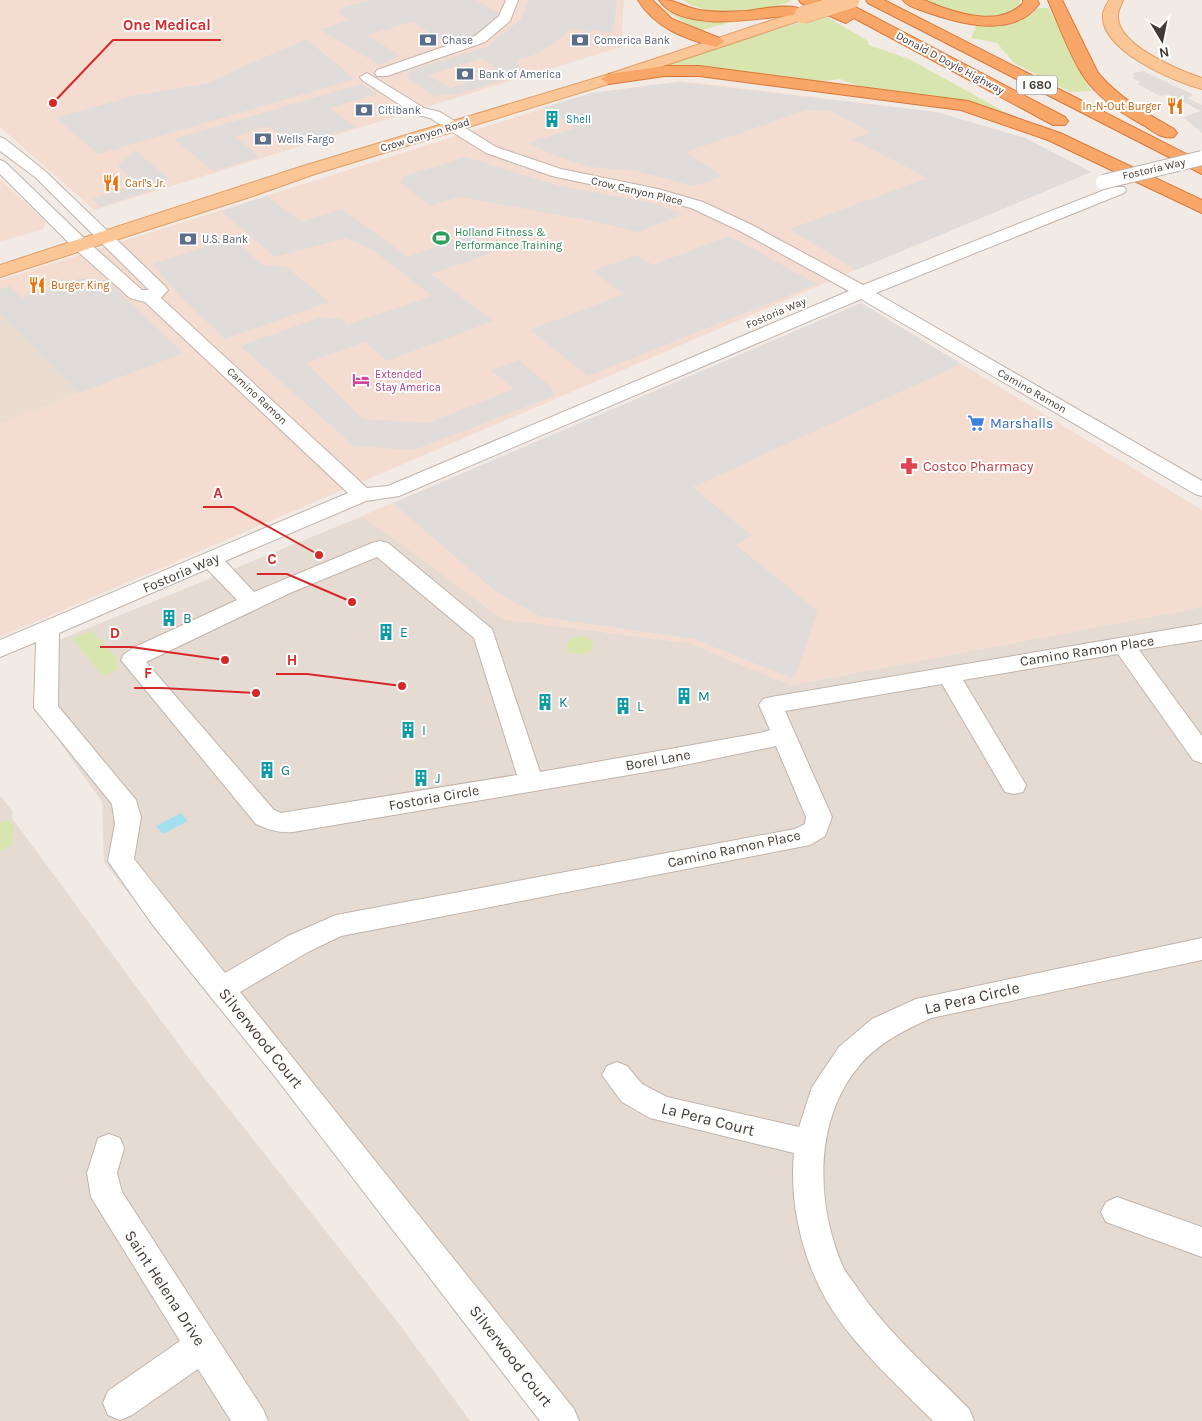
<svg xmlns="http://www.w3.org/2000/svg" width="1202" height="1421" font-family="Karla,sans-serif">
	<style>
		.residential { fill: #e6dbd3 }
		.commercial { fill: #f4dcd0 }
		.education { fill: #ebdccf }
		.green { fill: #d9e5ae }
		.parking { fill: #e0dcda; fill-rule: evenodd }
		.water { fill: #a2e0ee }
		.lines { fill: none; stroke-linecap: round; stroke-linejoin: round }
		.minor-casing { stroke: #c0b3ab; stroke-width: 2 }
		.major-casing { stroke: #e09e65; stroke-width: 2 }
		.highway-casing { stroke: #d87838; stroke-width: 2 }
		.minor { fill: #fff; fill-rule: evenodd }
		.major { fill: #fbc695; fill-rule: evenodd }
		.highway { fill: #f9a768; fill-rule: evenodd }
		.minor-bridge-casing { stroke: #c0b3ab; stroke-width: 16; stroke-linecap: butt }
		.major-bridge-casing { stroke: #e09e65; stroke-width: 18; stroke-linecap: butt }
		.minor-bridge { stroke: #fff; stroke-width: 14 }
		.major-bridge { stroke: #fbc695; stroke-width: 17 }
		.labels { text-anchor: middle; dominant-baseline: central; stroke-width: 4; stroke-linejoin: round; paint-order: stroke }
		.far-service-label { font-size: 11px; fill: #4e5e75; stroke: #fff; text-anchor: start }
		.far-street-label { font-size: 11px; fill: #443a35; stroke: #fff }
		.far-food-label { font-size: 11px; fill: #c56008; stroke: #fff; text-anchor: start }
		.far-culture-label { font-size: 11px; fill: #0d838f; stroke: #fff; text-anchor: start }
		.far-leisure-label { font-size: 11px; fill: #27864d; stroke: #fff; text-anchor: start }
		.far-hotel-label { font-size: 11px; fill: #b23c85; stroke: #fff; text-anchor: start }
		.shield { fill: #fff; stroke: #7c7572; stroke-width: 1 }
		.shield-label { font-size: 12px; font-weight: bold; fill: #443a35 }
		.shop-label { font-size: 14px; fill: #366cbe; stroke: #fff; text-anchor: start }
		.health-label { font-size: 14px; fill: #be3a42; stroke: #fff; text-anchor: start }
		.street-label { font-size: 14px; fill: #443a35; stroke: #fff }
		.culture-label { font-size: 14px; fill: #0d838f; stroke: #fff; text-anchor: start }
		.near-street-label { font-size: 16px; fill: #443a35; stroke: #fff }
		.leader { fill: none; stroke: #d62828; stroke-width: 2 }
		.callout-dot { fill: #d62828; stroke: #fff; stroke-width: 2 }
		.callout-label { font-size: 15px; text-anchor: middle; font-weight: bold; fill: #d62828; stroke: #fff; stroke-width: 4; stroke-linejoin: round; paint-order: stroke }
	</style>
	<rect width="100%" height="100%" fill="#f2ebe5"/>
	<path class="residential" d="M 363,516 L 503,619 L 689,643 L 791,685 L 1202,607 L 1202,1421 L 546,1421 L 104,862 L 102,802 L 36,709 L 37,649 Z
		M 0,795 L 13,812 L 12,818 L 188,1057 L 400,1325 L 470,1421 L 0,1421 Z"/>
	<path class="commercial" d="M 0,0 L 624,0 L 621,47 L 94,210 L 0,127 Z
		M 681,81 L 936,112 L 1025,138 L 1091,172 L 856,270 L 0,637 L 0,424 L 79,393 L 0,313 L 0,280 L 592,93 Z
		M 0,179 L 46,222 L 43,229 L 0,242 Z
		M 861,303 L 1202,510 L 1202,607 L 791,685 L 689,643 L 503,619 L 362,516 Z"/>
	<path class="education" d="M 0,313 L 79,393 L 0,424 Z"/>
	<path class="green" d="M 683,0 L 789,0 L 792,1 C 763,11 709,20 683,0 Z
		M 920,0 L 1020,0 L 1019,7 C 987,26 953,11 920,0 Z
		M 1037,8 L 1049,8 L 1082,76 L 1092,91 L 1070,92 L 1014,63 L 997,43 L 971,38 L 977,24 C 991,23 1032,22 1037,8 Z
		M 670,9 L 725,20 L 731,22 L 699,31 L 664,10 Z
		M 824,15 L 868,41 L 869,45 L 909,59 L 1007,113 L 1003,114 L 858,86 L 840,79 L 819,82 L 668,69 L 668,64 Z
		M 92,631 L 118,659 L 116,663 L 119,669 L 103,676 L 72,639 Z
		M 576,636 L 586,637 L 593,641 L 593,650 L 581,655 L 568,652 L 566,643 Z
		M 8,819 L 14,827 L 12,845 L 0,851 L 0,823 Z"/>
	<path class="parking" d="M 372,0 L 475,0 L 499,13 L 497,19 L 479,32 L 452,46 L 412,22 L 366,35 L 400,55 L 380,65 L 320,30 L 349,20 L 339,13 L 341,8 Z
		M 528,0 L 617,0 L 613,33 L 593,30 L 589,32 L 571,28 L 556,43 L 530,57 L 516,60 L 522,70 L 507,74 L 513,77 L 459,94 L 433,96 L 408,78 L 410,70 L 487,47 L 521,19 ZM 483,58 L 500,72 L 450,88 L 428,75 Z
		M 306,39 L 355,79 L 98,154 L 56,118 L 133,96 L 205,84 Z
		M 1143,71 L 1194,95 L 1187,98 L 1202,105 L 1202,133 L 1183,117 L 1201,111 L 1167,94 L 1160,96 L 1137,84 L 1141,82 L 1134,79 L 1133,73 Z
		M 678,82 L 936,112 L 1025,138 L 1091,172 L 856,270 L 790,229 L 928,178 L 852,139 L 871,132 L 829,111 L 806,110 L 686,152 L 723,176 L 694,186 L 637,171 L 591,167 L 556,156 L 528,143 L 576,128 L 544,107 L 592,93 Z
		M 361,84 L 377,94 L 330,108 L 356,127 L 295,145 L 268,126 L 235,136 L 260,157 L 213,171 L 174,139 Z
		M 136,151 L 167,177 L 165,186 L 101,207 L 92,199 L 138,184 L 117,165 Z
		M 465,157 L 563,187 L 654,203 L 683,214 L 639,232 L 588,220 L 458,197 L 430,206 L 399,181 L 404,180 L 402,177 Z
		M 267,196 L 301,222 L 342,209 L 408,257 L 472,234 L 494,252 L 431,274 L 493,321 L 387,361 L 365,342 L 306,363 L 363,419 L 428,423 L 514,389 L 491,370 L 519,360 L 551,387 L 554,396 L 414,450 L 354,446 L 240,346 L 322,317 L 341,319 L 347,325 L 432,296 L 374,251 L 346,238 L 275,257 L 221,211 Z
		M 729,236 L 817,284 L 588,376 L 530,330 L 624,294 L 592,271 L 637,255 L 653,265 Z
		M 233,238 L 261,264 L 288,268 L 329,302 L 225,339 L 179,295 L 153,264 Z
		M 81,278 L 107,280 L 183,353 L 79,393 L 0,313 L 0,289 L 10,286 L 22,298 Z
		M 861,303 L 961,364 L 693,487 L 752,536 L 736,545 L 818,611 L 794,679 L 694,639 L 542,617 L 496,592 L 393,503 Z"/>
	<path class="water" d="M 181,813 L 188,821 L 163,834 L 156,826 Z"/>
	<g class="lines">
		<g class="minor-casing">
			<path id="minor" d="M 506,0 L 518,0 L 510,21 L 485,42 L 387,76 L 377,76 L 375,73 L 377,70 L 475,36 L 499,16 Z
				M 367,73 L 424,108 L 440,112 L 496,147 L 561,169 L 658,189 L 703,202 L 752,225 L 863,285 L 1112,187 L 1124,187 L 1126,190 L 1124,193 L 876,293 L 1202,481 L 1202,496 L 1195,494 L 861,299 L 399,496 L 366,501 L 225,561 L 254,592 L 372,543 L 380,541 L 388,543 L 492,629 L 540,772 L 760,733 L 770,730 L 759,705 L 763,699 L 771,697 L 1202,624 L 1202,640 L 1139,650 L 1202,736 L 1202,763 L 1193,760 L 1118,654 L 963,680 L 1026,785 L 1023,792 L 1014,794 L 1005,792 L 942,684 L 785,711 L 832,817 L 825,836 L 810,845 L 341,936 L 308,952 L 240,992 L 574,1409 L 579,1421 L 540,1421 L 276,1078 L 152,924 L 108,861 L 115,824 L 112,804 L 34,708 L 36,642 L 0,657 L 0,640 L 348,493 L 145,302 L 130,298 L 75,249 L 0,174 L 0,160 L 5,162 L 87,241 L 142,290 L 149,290 L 35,177 L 0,151 L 0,137 L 5,139 L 45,171 L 165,286 L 168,290 L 161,298 L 367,488 L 388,486 L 849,291 L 740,231 L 691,208 L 655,198 L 552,176 L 486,153 L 430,118 L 414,114 L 362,80 L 360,77 ZM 377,557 L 474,638 L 517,775 L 281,813 L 274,810 L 146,662 L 290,593 ZM 207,569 L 237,600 L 135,647 L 124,654 L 121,660 L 256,824 C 269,830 279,833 293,832 L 670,768 L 776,746 L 806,817 L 805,824 L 795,829 L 336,915 L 288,936 L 225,973 L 134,859 L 141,817 L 136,800 L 58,706 L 59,633 Z
				M 1202,938 L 1202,960 L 931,1018 C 905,1030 878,1043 859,1066 C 813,1121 816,1204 843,1267 C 847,1275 854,1282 858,1289 C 889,1334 931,1370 969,1409 L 974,1421 L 933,1421 C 906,1394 877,1367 853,1338 C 810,1288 788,1218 794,1153 L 650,1118 L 622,1102 L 602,1075 L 607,1066 L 617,1062 L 627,1066 L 642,1084 L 667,1097 L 799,1127 L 812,1087 L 839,1047 L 872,1019 L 916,999 Z
				M 109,1134 L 120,1138 L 124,1148 L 117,1173 L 122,1192 L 263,1409 L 268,1421 L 231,1421 L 198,1369 L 132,1415 L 120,1420 L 108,1415 L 103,1403 L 108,1391 L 180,1341 L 91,1197 L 87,1173 L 98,1138 Z
				M 1117,1197 L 1202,1227 L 1202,1257 L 1106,1222 L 1101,1212 L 1106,1202 Z"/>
		</g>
		<g class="major-casing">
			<path id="major" d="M 1109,0 L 1123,0 C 1122,4 1118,10 1118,15 C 1116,45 1179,70 1202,78 L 1202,89 C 1174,82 1100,50 1103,15 C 1103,10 1107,4 1109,0 Z
				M 803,10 L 808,12 L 811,15 L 808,18 L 615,82 L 315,174 L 250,197 L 0,277 L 0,265 L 303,166 L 603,76 Z"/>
		</g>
		<g class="highway-casing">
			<path id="highway" d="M 638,0 L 652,0 L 672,19 L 722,39 L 724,42 L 716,47 C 685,39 655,28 638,0 Z
				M 659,0 C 679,0 678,5 695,9 C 711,13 729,12 745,11 C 756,10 795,2 801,10 C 796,17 783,16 775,17 C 744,21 679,30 659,0 Z
				M 799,0 L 818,0 L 827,4 L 824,0 L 842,0 L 1065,117 L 1068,121 L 1065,125 L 1053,125 L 854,18 L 846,23 L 841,21 L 801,3 Z
				M 866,0 L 884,0 L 1202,162 L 1202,174 L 868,3 Z
				M 903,0 C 909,0 916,0 922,0 C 929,1 935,5 941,7 C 967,16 1002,25 1023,3 L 1023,0 L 1037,0 L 1039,4 C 1014,39 960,24 926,12 C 919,9 907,7 903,0 Z
				M 1048,0 L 1062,0 L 1098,73 C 1119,98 1146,113 1174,129 L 1177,133 L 1174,137 C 1162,140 1153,131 1143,125 C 1121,113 1098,98 1084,77 C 1069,54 1059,25 1048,0 Z
				M 665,66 L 699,66 L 968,101 L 1060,133 L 1202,200 L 1202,213 L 1048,140 L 961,110 L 699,76 L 665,76 L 609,84 L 601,79 L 609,74 Z"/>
		</g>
		<use href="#minor" class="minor"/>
		<use href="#major" class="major"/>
		<use href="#highway" class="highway"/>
		<g class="minor-bridge-casing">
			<path id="minor-bridge" d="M 1103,182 L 1202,158"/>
		</g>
		<g class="major-bridge-casing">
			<path id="major-bridge" d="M 803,15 L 851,0"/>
		</g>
		<use href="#minor-bridge" class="minor-bridge"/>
		<use href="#major-bridge" class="major-bridge"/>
	</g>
	<defs>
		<g id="bank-bare" transform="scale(1.35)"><path d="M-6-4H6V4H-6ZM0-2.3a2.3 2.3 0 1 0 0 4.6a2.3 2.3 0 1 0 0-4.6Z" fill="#5c6f8a" stroke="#fff" stroke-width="2.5" paint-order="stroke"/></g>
		<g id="restaurant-bare" transform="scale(1.35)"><path d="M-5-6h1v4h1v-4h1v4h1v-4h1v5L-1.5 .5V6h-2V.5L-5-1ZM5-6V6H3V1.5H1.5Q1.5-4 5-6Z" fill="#e8710a" stroke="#fff" stroke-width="2.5" paint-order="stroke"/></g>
		<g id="building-bare" transform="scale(1.35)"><path d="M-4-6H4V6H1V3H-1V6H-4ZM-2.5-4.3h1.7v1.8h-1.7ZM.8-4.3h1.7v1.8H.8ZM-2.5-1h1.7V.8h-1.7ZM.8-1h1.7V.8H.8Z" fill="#0f9aa8" stroke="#fff" stroke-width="2.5" paint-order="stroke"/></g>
		<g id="stadium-bare" transform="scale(1.35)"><path d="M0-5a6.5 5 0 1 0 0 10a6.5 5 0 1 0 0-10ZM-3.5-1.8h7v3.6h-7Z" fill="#2e9e5b" stroke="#fff" stroke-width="2.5" paint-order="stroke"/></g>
		<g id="hotel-bare" transform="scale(1.35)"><path d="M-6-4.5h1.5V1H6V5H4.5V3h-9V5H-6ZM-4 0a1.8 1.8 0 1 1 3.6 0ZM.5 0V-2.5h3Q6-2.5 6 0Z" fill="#d1479c" stroke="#fff" stroke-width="2.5" paint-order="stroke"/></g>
		<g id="supermarket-bare" transform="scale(1.35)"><path d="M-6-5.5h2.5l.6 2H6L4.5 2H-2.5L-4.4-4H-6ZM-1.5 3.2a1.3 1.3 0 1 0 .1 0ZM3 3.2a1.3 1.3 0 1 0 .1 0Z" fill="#3f7fe0" stroke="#fff" stroke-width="2.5" paint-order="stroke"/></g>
		<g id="pharmacy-bare" transform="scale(1.35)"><path d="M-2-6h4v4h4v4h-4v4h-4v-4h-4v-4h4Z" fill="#e0444e" stroke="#fff" stroke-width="2.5" paint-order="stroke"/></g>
	</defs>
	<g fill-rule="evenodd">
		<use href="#bank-bare" x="428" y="40"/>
		<use href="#bank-bare" x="580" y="40"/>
		<use href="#bank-bare" x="465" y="74"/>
		<use href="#restaurant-bare" x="1175" y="106"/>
		<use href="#bank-bare" x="364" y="110"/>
		<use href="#building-bare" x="552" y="119"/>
		<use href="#bank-bare" x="263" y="139"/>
		<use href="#restaurant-bare" x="111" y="183"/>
		<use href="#stadium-bare" x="441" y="238"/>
		<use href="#bank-bare" x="188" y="239"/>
		<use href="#restaurant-bare" x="37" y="285"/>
		<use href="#hotel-bare" x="361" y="380"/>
		<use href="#supermarket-bare" x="976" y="423"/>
		<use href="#pharmacy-bare" x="909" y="466"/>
		<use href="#building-bare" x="169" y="618"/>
		<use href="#building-bare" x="386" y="632"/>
		<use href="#building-bare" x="684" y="696"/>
		<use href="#building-bare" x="545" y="702"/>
		<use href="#building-bare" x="623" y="706"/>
		<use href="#building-bare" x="408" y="730"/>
		<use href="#building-bare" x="267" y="770"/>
		<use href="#building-bare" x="421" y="778"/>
	</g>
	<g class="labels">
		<g class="far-service-label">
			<text x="442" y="40">Chase</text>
			<text x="594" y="40">Comerica Bank</text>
			<text x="479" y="74">Bank of America</text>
			<text x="378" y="110">Citibank</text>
			<text x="277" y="139">Wells Fargo</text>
			<text x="202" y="239">U.S. Bank</text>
		</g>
		<g class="far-street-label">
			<text transform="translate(950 63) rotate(28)">Donald D Doyle Highway</text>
			<text transform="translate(425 135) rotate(-17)">Crow Canyon Road</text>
			<text transform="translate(1154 169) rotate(-13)">Fostoria Way</text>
			<text transform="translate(637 191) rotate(13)">Crow Canyon Place</text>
			<text transform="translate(776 313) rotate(-23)">Fostoria Way</text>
			<text transform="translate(1032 391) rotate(30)">Camino Ramon</text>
			<text transform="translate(257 396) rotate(43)">Camino Ramon</text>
		</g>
		<g class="far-food-label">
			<text x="1161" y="106" text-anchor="end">In-N-Out Burger</text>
			<text x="125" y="183">Carl's Jr.</text>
			<text x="51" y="285">Burger King</text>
		</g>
		<g class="far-culture-label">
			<text x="566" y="119">Shell</text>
		</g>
		<g class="far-leisure-label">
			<text x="455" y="232">Holland Fitness &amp;<tspan x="455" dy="13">Performance Training</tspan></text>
		</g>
		<g class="far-hotel-label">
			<text x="375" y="374">Extended<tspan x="375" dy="13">Stay America</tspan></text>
		</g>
		<rect class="shield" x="1017" y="75.5" width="40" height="19" rx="4"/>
		<g class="shield-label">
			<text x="1037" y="85">I 680</text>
		</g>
		<g class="shop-label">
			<text x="990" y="423">Marshalls</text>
		</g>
		<g class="health-label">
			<text x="923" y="466">Costco Pharmacy</text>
		</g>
		<g class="street-label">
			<text transform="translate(181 573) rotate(-23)">Fostoria Way</text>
			<text transform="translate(1087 651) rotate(-9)">Camino Ramon Place</text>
			<text transform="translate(658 760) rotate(-10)">Borel Lane</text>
			<text transform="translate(434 798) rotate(-10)">Fostoria Circle</text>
			<text transform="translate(734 849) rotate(-12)">Camino Ramon Place</text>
		</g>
		<g class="culture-label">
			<text x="183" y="618">B</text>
			<text x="400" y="632">E</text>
			<text x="698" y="696">M</text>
			<text x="559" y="702">K</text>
			<text x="637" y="706">L</text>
			<text x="422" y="730">I</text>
			<text x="281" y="770">G</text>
			<text x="435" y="778">J</text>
		</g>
		<g class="near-street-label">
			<text transform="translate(972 998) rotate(-13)">La Pera Circle</text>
			<text transform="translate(261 1038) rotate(51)">Silverwood Court</text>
			<text transform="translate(708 1119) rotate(14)">La Pera Court</text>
			<text transform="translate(165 1288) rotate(57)">Saint Helena Drive</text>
			<text transform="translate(511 1356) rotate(52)">Silverwood Court</text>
		</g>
	</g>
	<path class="leader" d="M53 103L113 40H221M319 555L233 507H203M352 602L287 574H257M225 660L131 647H100M402 686L307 674H276M256 693L162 688H134"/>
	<g class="callout-dot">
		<circle cx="53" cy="103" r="5"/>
		<circle cx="319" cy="555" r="5"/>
		<circle cx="352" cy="602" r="5"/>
		<circle cx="225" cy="660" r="5"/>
		<circle cx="402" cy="686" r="5"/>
		<circle cx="256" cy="693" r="5"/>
	</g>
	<g class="callout-label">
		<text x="167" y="30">One Medical</text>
		<text x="218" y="498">A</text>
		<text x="272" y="564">C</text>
		<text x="115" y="638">D</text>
		<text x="292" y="665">H</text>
		<text x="148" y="678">F</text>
	</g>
	<g transform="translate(1162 40) rotate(170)" stroke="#ffffff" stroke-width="4" paint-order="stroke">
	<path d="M0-4L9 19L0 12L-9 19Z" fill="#443a35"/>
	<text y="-8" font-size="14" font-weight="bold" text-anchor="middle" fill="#443a35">N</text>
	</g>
</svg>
